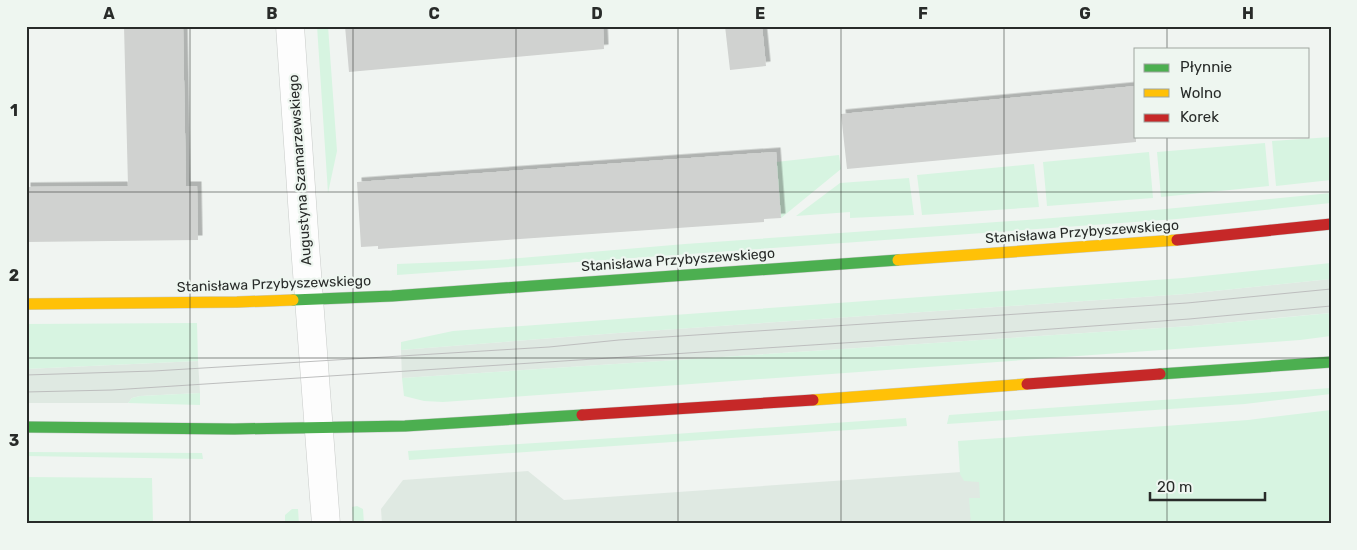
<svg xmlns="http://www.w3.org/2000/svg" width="1357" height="550" font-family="Rubik,sans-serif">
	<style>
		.built { fill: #dfe9e2 }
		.green { fill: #d7f4e1 }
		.building { fill: #d0d2d0; filter: url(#shadow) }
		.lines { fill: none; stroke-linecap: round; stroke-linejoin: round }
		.street-casing { stroke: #c8cbc9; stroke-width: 29 }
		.fast-casing { stroke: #c8cbc9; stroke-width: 12 }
		.slow-casing { stroke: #c8cbc9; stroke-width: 12 }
		.jam-casing { stroke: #c8cbc9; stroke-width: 12 }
		.street { stroke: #fdfdfd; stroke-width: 28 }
		.fast { stroke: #4caf50; stroke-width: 11 }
		.slow { stroke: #ffc107; stroke-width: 11 }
		.jam { stroke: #c62828; stroke-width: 11 }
		.tram { stroke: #bdbebe; stroke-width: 1 }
		.grid { fill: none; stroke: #282b29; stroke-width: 1; stroke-opacity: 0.55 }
		.labels { text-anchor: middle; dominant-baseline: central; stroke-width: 4.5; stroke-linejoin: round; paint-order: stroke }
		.street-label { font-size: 14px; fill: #282b29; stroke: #eef6f0 }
		.neatline { fill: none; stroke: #282b29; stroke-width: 2 }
		.grid-label { font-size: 16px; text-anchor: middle; font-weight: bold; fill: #282b29 }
	</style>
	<defs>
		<filter id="shadow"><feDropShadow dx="4.5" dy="-4.5" stdDeviation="0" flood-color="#0004"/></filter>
	</defs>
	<rect width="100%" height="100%" fill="#f0f4f1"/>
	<path class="built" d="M 1331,279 L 1331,313 L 1319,314 L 1191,326 L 402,378 L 401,350 L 618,333 L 1186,294 Z
		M 198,361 L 200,393 L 140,396 L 132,398 L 128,403 L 26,403 L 26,369 Z
		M 990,470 L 1258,524 L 382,524 L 381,509 L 403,480 L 528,471 L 564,500 Z"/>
	<path class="green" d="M 317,26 L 328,26 L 337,151 L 328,193 Z
		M 1331,137 L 1331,180 L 1276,186 L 1272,141 Z
		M 1265,143 L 1269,186 L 1161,197 L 1157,152 Z
		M 1149,152 L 1153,198 L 1047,206 L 1043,162 Z
		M 839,155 L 841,169 L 781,218 L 776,162 Z
		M 1034,164 L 1039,207 L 922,215 L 917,175 Z
		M 909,178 L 914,215 L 850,218 L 850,212 L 796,216 L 840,183 Z
		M 1331,193 L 1331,203 L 1177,219 L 397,275 L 397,264 L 497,260 L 685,244 L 1040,219 L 1155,210 Z
		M 1331,263 L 1331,279 L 1186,294 L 618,333 L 401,350 L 401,342 L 453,331 L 1183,278 Z
		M 1331,313 L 1331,336 L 1300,340 L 443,402 L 424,401 L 404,396 L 402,378 L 1191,326 Z
		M 197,323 L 198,361 L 26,369 L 26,324 Z
		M 1331,388 L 1331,394 L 1245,404 L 947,424 L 949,415 Z
		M 200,393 L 200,405 L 128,403 L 132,398 L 140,396 Z
		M 1331,410 L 1331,524 L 971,524 L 969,498 L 980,498 L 979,482 L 964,481 L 960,474 L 958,441 L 1248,420 Z
		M 906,418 L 907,426 L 409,460 L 408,451 L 646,436 Z
		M 26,452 L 202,453 L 203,459 L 26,456 Z
		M 26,477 L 152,478 L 153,524 L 26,524 Z
		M 357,506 L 363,509 L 364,524 L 353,524 L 352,507 Z
		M 292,509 L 298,509 L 299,524 L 285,524 L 285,515 Z"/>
	<path class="building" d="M 124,26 L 183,26 L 186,186 L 197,186 L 198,240 L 26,242 L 26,187 L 128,186 Z
		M 345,26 L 603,26 L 604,49 L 349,72 Z
		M 725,26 L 762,26 L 766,66 L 730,70 Z
		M 1136,86 L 1136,142 L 847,169 L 841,114 Z
		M 776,152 L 781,218 L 764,219 L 764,222 L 378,249 L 378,246 L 361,247 L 357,182 Z"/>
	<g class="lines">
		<g class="street-casing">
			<path id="street" d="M 290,26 L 305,246 L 326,524"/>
		</g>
		<g class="fast-casing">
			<path id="fast" d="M 293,300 L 392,296 L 898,260
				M 1160,374 L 1331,362
				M 26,427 L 234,429 L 405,426 L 582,415"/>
		</g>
		<g class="slow-casing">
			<path id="slow" d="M 898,260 L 1177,240
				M 26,304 L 237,302 L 293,300
				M 813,400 L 1027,384"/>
		</g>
		<g class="jam-casing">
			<path id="jam" d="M 1177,240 L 1331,224
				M 1027,384 L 1160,374
				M 582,415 L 813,400"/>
		</g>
		<use href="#street" class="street"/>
		<use href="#fast" class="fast"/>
		<use href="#slow" class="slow"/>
		<use href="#jam" class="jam"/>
		<path class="tram" d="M 26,375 L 154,371 L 549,347 L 619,340 L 1187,303 L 1331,289
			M 26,392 L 112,390 L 983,334 L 1189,319 L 1331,306"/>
	</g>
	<path class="grid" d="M 190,26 L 190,524M 353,26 L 353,524M 516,26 L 516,524M 678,26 L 678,524M 841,26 L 841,524M 1004,26 L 1004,524M 1167,26 L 1167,49M 1167,136 L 1167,524M 26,192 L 1331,192M 26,358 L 1331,358"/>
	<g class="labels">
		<g class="street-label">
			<text transform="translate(300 170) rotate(-94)">Augustyna Szamarzewskiego</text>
			<text transform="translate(1082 232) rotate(-4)">Stanisława Przybyszewskiego</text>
			<text transform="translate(678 260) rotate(-4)">Stanisława Przybyszewskiego</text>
			<text transform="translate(274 284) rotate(-2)">Stanisława Przybyszewskiego</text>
		</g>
	</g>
	<rect width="1357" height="550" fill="none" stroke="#eef6f0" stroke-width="55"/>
	<rect x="1134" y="48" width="175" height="90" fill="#eef6f0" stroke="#9fa5a0"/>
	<rect x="1144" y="64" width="25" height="8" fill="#4caf50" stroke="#9fa5a0"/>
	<text x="1180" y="72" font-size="15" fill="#282b29">Płynnie</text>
	<rect x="1144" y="89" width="25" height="8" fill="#ffc107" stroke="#9fa5a0"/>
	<text x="1180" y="98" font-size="15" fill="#282b29">Wolno</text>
	<rect x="1144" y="114" width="25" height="8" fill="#c62828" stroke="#9fa5a0"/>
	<text x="1180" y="122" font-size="15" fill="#282b29">Korek</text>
	<path d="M1150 492v8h115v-8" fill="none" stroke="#282b29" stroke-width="2.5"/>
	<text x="1157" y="492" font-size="15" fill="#282b29" stroke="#eef6f0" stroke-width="4" paint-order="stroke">20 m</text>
	<rect x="28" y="28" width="1302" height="494" class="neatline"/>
	<g class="grid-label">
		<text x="109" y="19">A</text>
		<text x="272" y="19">B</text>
		<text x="434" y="19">C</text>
		<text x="597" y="19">D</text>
		<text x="760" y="19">E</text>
		<text x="923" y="19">F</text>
		<text x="1085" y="19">G</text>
		<text x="1248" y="19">H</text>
		<text x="14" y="116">1</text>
		<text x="14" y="281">2</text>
		<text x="14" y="446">3</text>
	</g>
</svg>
